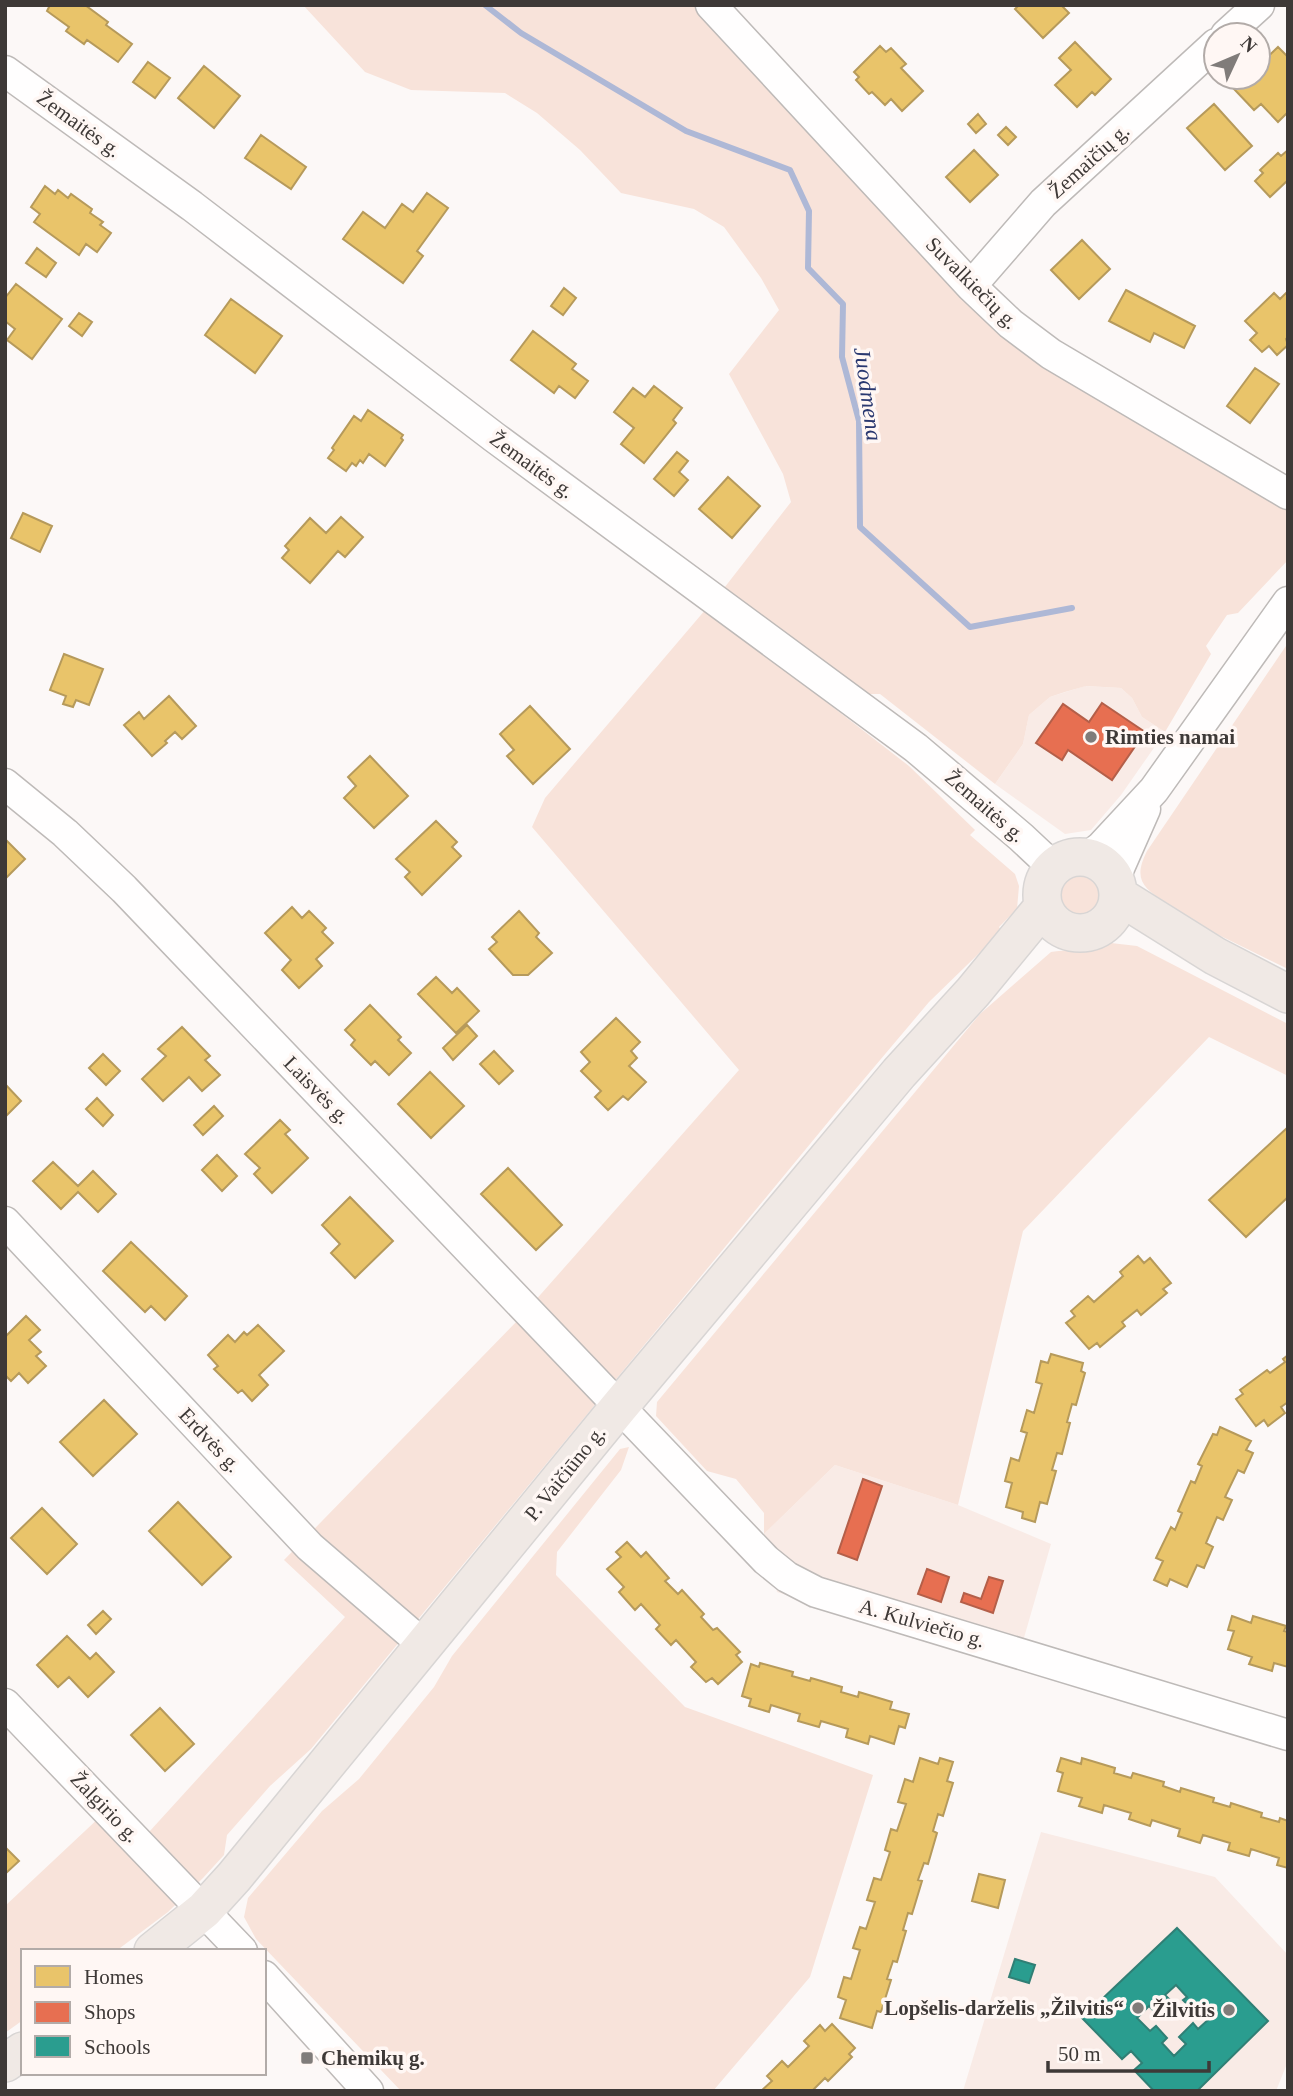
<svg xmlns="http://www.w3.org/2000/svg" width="1293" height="2096" font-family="'Times New Roman',serif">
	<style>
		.built { fill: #f9ebe6 }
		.green { fill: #f8e3da }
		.homes { fill: #e9c46a; stroke: #b69a5b; stroke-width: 2 }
		.shops { fill: #e76f51; stroke: #b45f49; stroke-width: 2 }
		.schools { fill: #2a9d8f; stroke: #307f75; stroke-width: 2; fill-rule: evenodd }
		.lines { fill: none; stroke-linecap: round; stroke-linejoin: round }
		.stream { stroke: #aeb8d6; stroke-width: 6 }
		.minor-casing { stroke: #bebab8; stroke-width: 33 }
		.major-casing { stroke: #d8d5d4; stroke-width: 40 }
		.minor { stroke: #fffefe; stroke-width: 30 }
		.major { stroke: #f0e9e5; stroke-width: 37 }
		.poi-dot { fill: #807c7a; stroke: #fff7f4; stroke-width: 2.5 }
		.labels { text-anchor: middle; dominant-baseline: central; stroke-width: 7; stroke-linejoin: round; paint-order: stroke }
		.street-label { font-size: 21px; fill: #3e3937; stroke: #fff7f4 }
		.poi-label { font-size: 21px; font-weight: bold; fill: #3e3937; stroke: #fff7f4; text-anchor: start }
		.water-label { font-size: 23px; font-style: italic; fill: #293870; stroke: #fff7f4 }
	</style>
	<rect width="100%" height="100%" fill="#fcf8f7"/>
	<path class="built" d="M 1085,686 L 1121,688 L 1132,698 L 1142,717 L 1165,732 L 1121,795 L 1091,830 L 1065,834 L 995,784 L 1023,744 L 1029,715 L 1050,697 Z
		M 835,1465 L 958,1505 L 1051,1544 L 1015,1669 L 777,1592 L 764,1534 Z
		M 1041,1832 L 1215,1877 L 1288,1955 L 1288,2061 L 1276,2091 L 963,2091 Z"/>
	<path class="green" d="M 303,5 L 700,5 L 921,246 L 1288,504 L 1288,560 L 1238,613 L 1227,615 L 1206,646 L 1211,654 L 1165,732 L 1142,717 L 1132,698 L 1121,688 L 1086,686 L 1065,692 L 1050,697 L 1029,715 L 1023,744 L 995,784 L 880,694 L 854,694 L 721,592 L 791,502 L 783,474 L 729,374 L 779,310 L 761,278 L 724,227 L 694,209 L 621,193 L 580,150 L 537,113 L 505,93 L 411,90 L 365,72 Z
		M 706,609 L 909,766 L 975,830 L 970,835 L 1015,874 L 1019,886 L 1017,909 L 999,927 L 1002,931 L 929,1002 L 843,1104 L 311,1749 L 270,1786 L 227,1835 L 224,1855 L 203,1878 L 168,1912 L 116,1951 L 23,1951 L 23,2020 L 5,2033 L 5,1906 L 118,1800 L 149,1832 L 345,1617 L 284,1560 L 518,1320 L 739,1070 L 532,827 L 545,798 Z
		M 1288,643 L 1288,969 L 1166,909 L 1167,903 C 1142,888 1133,879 1147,851 Z
		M1060 896a21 21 0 1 1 42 0a21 21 0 1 1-42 0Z
		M 1111,943 L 1137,946 L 1288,1024 L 1288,1076 L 1209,1037 L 1023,1231 L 958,1505 L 835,1465 L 764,1534 L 764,1513 L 736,1479 L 707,1471 L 656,1416 L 657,1402 L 980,1014 L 1051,952 C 1073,948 1091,955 1111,943 Z
		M 629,1447 L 621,1470 L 557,1552 L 556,1575 L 685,1707 L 873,1775 L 810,1977 L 713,2091 L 401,2091 L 256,1939 L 244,1917 L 248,1898 L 322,1811 L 359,1779 L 434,1687 L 452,1656 L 620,1449 Z"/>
	<path class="homes" d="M 50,5 L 85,5 L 108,22 L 106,25 L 132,44 L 118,62 L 87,40 L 84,44 L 66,31 L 69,27 L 47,11 Z
		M 1019,5 L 1061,5 L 1069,13 L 1043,38 L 1015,9 Z
		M 1075,42 L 1111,79 L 1095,95 L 1092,92 L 1077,107 L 1055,85 L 1071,70 L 1059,58 Z
		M 880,46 L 886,52 L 891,48 L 906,64 L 901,68 L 923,91 L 902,111 L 891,99 L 885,105 L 872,92 L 869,94 L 856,80 L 859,77 L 854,72 Z
		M 1278,47 L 1288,57 L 1288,112 L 1278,122 L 1261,104 L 1254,110 L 1234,89 L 1246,77 L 1258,77 L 1258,66 Z
		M 148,62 L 170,78 L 155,98 L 133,82 Z
		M 204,66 L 240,96 L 214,128 L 178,98 Z
		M 1214,104 L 1252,146 L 1225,170 L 1187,128 Z
		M 978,114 L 986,124 L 976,133 L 968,124 Z
		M 1006,127 L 1016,137 L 1008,145 L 998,135 Z
		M 261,135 L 306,167 L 291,189 L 245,158 Z
		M 974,150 L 998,175 L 970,202 L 946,177 Z
		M 1288,150 L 1288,180 L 1270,197 L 1255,181 L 1263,173 L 1260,170 L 1278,153 L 1281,156 Z
		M 45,186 L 55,194 L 58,190 L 68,198 L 71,194 L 92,209 L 90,213 L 103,222 L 100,225 L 111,233 L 97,252 L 86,244 L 79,255 L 34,222 L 40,214 L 31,207 Z
		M 427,193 L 448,208 L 417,251 L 423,256 L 403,283 L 343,239 L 363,212 L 385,228 L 402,204 L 413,212 Z
		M 1082,240 L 1110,269 L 1079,299 L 1051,270 Z
		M 37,248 L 56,263 L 46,277 L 26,263 Z
		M 16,284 L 62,319 L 32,359 L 7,340 L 15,329 L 5,321 L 5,298 Z
		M 564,288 L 576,298 L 563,315 L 551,306 Z
		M 1126,290 L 1195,326 L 1184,348 L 1154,333 L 1150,342 L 1109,321 Z
		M 1287,292 L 1288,337 L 1286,339 L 1288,345 L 1277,355 L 1269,346 L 1262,352 L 1250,340 L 1257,333 L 1245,321 L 1274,293 L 1280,299 Z
		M 231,299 L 282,336 L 255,373 L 205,335 Z
		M 79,313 L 92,322 L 82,336 L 69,326 Z
		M 533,331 L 576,364 L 572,369 L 588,381 L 575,398 L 559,386 L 554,393 L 511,360 Z
		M 1255,368 L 1279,384 L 1250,423 L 1227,406 Z
		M 654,386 L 682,408 L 673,420 L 676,423 L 644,463 L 621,444 L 634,428 L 614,412 L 633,388 L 645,397 Z
		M 368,410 L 403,435 L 401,438 L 403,440 L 385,466 L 369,454 L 363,463 L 360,460 L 356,466 L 352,463 L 346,471 L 328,458 L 334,450 L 332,448 L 354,416 L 361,421 Z
		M 677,452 L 688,461 L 679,472 L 688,480 L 674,496 L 654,479 Z
		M 728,477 L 760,506 L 732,538 L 699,509 Z
		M 23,513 L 52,526 L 40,552 L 11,538 Z
		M 341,517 L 363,537 L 345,557 L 338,551 L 310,583 L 282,558 L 289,550 L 285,546 L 310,518 L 326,533 Z
		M 64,654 L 103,669 L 89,705 L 76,700 L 73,707 L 63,704 L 66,696 L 50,690 Z
		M 169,696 L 196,726 L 182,739 L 175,732 L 165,741 L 167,743 L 152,756 L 124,725 L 139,712 L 144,719 Z
		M 530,706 L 570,749 L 533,784 L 507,756 L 514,750 L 500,734 Z
		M 370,756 L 408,796 L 374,828 L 344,798 L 356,786 L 348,777 Z
		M 436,821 L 457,842 L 452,847 L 461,856 L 422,895 L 405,877 L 410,872 L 396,859 Z
		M 5,839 L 25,859 L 5,879 Z
		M 292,907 L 302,918 L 309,911 L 326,928 L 322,932 L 333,943 L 316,959 L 322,966 L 299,988 L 282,970 L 291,960 L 265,933 Z
		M 519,911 L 539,933 L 536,937 L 552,953 L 528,975 L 513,975 L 489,949 L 497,942 L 492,937 Z
		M 436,977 L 452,993 L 457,988 L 479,1011 L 456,1033 L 418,994 Z
		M 370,1005 L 401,1037 L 398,1040 L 411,1053 L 389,1075 L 375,1061 L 371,1065 L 351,1045 L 355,1040 L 345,1030 Z
		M 616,1018 L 640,1042 L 631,1051 L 637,1058 L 629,1066 L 646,1082 L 628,1100 L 623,1096 L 608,1110 L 595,1097 L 601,1091 L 581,1071 L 590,1062 L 581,1052 Z
		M 467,1025 L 477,1036 L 453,1060 L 443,1048 Z
		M 182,1027 L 210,1056 L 205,1060 L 220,1075 L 202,1091 L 189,1077 L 163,1101 L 142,1079 L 166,1056 L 158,1049 Z
		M 494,1051 L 513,1071 L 499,1084 L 480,1064 Z
		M 103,1054 L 120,1071 L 106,1085 L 89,1068 Z
		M 430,1072 L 464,1106 L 431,1138 L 398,1104 Z
		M 5,1084 L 21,1101 L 5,1117 Z
		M 97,1098 L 113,1115 L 103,1126 L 86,1109 Z
		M 214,1106 L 223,1116 L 203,1135 L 194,1125 Z
		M 280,1120 L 290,1130 L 285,1134 L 308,1158 L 272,1193 L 254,1174 L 260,1168 L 245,1154 Z
		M 1288,1127 L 1288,1197 L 1246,1237 L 1209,1200 Z
		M 217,1155 L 237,1176 L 222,1191 L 202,1170 Z
		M 53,1162 L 78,1186 L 93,1171 L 116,1194 L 98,1212 L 78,1192 L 61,1209 L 33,1181 Z
		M 508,1168 L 562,1225 L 536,1250 L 481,1194 Z
		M 350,1197 L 393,1241 L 355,1278 L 331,1253 L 340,1244 L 322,1225 Z
		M 131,1242 L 187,1296 L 165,1320 L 151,1306 L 145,1312 L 103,1271 Z
		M 1138,1256 L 1144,1263 L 1150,1258 L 1171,1283 L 1163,1289 L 1167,1293 L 1141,1315 L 1137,1310 L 1122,1322 L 1125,1326 L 1100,1347 L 1097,1343 L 1089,1349 L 1066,1323 L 1075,1316 L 1071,1311 L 1088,1296 L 1094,1302 L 1123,1276 L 1120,1272 Z
		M 26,1316 L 40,1330 L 29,1340 L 41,1352 L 36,1356 L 46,1366 L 28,1383 L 19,1373 L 11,1381 L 5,1375 L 5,1337 Z
		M 258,1325 L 284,1351 L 259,1375 L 268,1385 L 252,1401 L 242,1390 L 238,1393 L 214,1369 L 218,1366 L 208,1355 L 228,1335 L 235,1342 L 244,1332 L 247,1335 Z
		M 1051,1354 L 1083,1363 L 1081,1371 L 1085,1373 L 1076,1405 L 1072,1404 L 1067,1422 L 1070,1423 L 1062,1454 L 1057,1453 L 1052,1470 L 1056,1471 L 1047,1504 L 1040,1502 L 1035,1522 L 1022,1518 L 1023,1512 L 1006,1507 L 1012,1483 L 1005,1481 L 1011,1458 L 1019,1461 L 1027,1433 L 1021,1431 L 1027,1410 L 1034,1413 L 1042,1384 L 1036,1382 L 1041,1361 L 1048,1363 Z
		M 1288,1355 L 1288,1402 L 1281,1407 L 1285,1413 L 1268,1426 L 1264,1420 L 1256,1426 L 1236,1399 L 1243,1394 L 1240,1390 L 1267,1370 L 1270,1373 L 1285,1362 L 1283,1359 Z
		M 104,1400 L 137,1434 L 93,1476 L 60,1442 Z
		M 1220,1427 L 1251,1441 L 1246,1450 L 1253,1453 L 1244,1473 L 1238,1470 L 1225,1497 L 1232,1500 L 1223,1520 L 1217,1517 L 1206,1543 L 1213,1547 L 1204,1568 L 1197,1565 L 1187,1587 L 1170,1579 L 1167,1586 L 1154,1580 L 1163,1561 L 1156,1558 L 1171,1527 L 1175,1530 L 1182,1513 L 1178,1511 L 1191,1481 L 1195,1483 L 1202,1466 L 1198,1464 L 1213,1434 L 1217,1435 Z
		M 178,1502 L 231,1557 L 202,1585 L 149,1531 Z
		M 42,1508 L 77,1544 L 47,1574 L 11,1538 Z
		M 627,1542 L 641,1557 L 646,1552 L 669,1578 L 665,1581 L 678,1594 L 682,1590 L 704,1614 L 701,1617 L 713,1630 L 717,1628 L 740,1652 L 736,1655 L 742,1662 L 718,1684 L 712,1678 L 706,1682 L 691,1667 L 696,1662 L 676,1640 L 671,1645 L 656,1629 L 660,1625 L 641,1604 L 635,1610 L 619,1592 L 624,1587 L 607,1569 L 621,1557 L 616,1552 Z
		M 103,1611 L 111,1619 L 96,1634 L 88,1625 Z
		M 1232,1616 L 1251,1623 L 1253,1616 L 1286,1626 L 1284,1631 L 1288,1632 L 1288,1667 L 1274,1663 L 1272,1671 L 1249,1664 L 1252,1657 L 1228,1649 L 1234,1631 L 1228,1630 Z
		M 67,1636 L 90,1659 L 96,1653 L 114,1672 L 88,1697 L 69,1677 L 58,1687 L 37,1665 Z
		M 760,1663 L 793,1672 L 792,1676 L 810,1681 L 811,1678 L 842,1687 L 841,1692 L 858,1697 L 859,1692 L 892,1702 L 890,1709 L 909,1714 L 905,1728 L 899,1726 L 894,1744 L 870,1736 L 868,1744 L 846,1737 L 848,1729 L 821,1721 L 819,1727 L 798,1721 L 800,1714 L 771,1705 L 769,1712 L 749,1706 L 751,1699 L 742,1696 L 751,1664 L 759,1667 Z
		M 160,1708 L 194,1744 L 165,1771 L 131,1735 Z
		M 920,1758 L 938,1764 L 940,1758 L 953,1762 L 947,1781 L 953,1783 L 943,1816 L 938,1814 L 933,1831 L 937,1833 L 928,1864 L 924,1863 L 918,1880 L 922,1881 L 912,1914 L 908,1913 L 903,1930 L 906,1931 L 897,1962 L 893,1961 L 887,1979 L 891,1980 L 881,2012 L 877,2011 L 872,2028 L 840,2018 L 846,2000 L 838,1997 L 844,1977 L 851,1979 L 860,1950 L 853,1948 L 860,1927 L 866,1929 L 875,1902 L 867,1900 L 874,1878 L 881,1880 L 890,1852 L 885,1850 L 891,1829 L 897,1831 L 906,1804 L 898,1802 L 905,1779 L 913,1782 Z
		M 1061,1758 L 1081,1764 L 1082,1758 L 1115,1768 L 1114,1773 L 1131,1778 L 1133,1773 L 1164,1782 L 1163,1786 L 1180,1792 L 1181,1788 L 1214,1798 L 1213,1802 L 1230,1807 L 1231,1803 L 1262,1813 L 1261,1817 L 1279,1822 L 1280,1818 L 1288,1821 L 1288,1868 L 1277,1865 L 1279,1858 L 1251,1849 L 1249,1856 L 1228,1850 L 1230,1843 L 1203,1835 L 1200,1843 L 1178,1836 L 1180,1829 L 1152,1820 L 1150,1826 L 1129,1819 L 1131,1813 L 1104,1805 L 1102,1813 L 1079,1806 L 1082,1798 L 1058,1791 L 1063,1773 L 1057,1771 Z
		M 5,1847 L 19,1861 L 5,1874 Z
		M 979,1874 L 1005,1880 L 998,1908 L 972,1901 Z
		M 832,2024 L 855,2048 L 849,2054 L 852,2057 L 828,2081 L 825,2078 L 812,2091 L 761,2091 L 772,2081 L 767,2076 L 782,2061 L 788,2067 L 809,2046 L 804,2041 L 820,2025 L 825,2031 Z"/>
	<path class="shops" d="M 1102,703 L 1145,732 L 1112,780 L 1068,750 L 1062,760 L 1036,743 L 1063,704 L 1089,722 Z
		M 863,1479 L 882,1486 L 857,1560 L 838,1553 Z
		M 927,1569 L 949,1577 L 941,1602 L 918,1594 Z
		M 989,1577 L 1003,1581 L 993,1613 L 961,1602 L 964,1593 L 981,1599 Z"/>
	<path class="schools" d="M 1177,1928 L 1268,2021 L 1197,2091 L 1154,2091 L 1134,2070 L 1142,2063 L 1131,2051 L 1122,2059 L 1082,2018 ZM 1176,1985 L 1187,1997 L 1183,2000 L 1195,2012 L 1199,2008 L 1209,2019 L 1198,2029 L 1193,2023 L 1179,2037 L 1186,2044 L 1174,2056 L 1162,2043 L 1167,2038 L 1156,2026 L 1150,2031 L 1137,2018 L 1149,2006 L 1156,2013 L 1170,2000 L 1165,1995 Z
		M 1015,1959 L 1035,1965 L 1029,1983 L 1009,1977 Z"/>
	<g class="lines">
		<path class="stream" d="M 485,5 L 521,33 L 686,131 L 790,170 L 809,211 L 808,268 L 843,304 L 842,357 L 859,421 L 860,527 L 970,627 L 1072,608"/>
		<g class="minor-casing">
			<path id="minor" d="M 711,5 L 971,286 L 1011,324 L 1051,354 L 1288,494
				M 1226,35 L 1259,5
				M 5,71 L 192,206 L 494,437 L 916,748 L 1021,837 L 1053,867
				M 971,286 L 1043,203 L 1216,44
				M 5,784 L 65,833 L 124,889 L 766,1560 L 787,1577 L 816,1592 L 1288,1735
				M 1088,857 L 1101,847 L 1154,790 L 1288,602
				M 1115,877 L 1145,809
				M 5,1222 L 310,1547 L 425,1646
				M 5,1704 L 242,1951
				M 264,1976 L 368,2091"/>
		</g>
		<g class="major-casing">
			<path id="major" d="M1042 895a38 38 0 1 1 76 0a38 38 0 1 1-76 0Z
				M 1119,896 L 1215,956 L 1288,994
				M 153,1951 L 204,1910 L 234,1877 L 619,1407 L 899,1073 L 973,992 L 1043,907
				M 5,2063 L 23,2051"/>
		</g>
		<use href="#minor" class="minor"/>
		<use href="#major" class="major"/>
	</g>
	<g class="poi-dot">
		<circle cx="1091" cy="737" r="7"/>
		<circle cx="1138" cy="2008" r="7"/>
		<circle cx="1229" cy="2010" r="7"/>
		<rect x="300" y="2051" width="14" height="14" rx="3.5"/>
	</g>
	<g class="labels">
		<g class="street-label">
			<text transform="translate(79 124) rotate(36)">Žemaitės g.</text>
			<text transform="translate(1089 161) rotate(-42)">Žemaičių g.</text>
			<text transform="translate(972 283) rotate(45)">Suvalkiečių g.</text>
			<text transform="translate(532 465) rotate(36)">Žemaitės g.</text>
			<text transform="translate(985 806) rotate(41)">Žemaitės g.</text>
			<text transform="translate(317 1090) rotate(46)">Laisvės g.</text>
			<text transform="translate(210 1440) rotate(47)">Erdvės g.</text>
			<text transform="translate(565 1473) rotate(-51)">P. Vaičiūno g.</text>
			<text transform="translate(922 1623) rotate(16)">A. Kulviečio g.</text>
			<text transform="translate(105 1807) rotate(46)">Žalgirio g.</text>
		</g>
		<g class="poi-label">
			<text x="1105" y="737">Rimties namai</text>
			<text x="1124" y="2008" text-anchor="end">Lopšelis-darželis „Žilvitis“</text>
			<text x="1215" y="2010" text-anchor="end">Žilvitis</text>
			<text x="321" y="2058">Chemikų g.</text>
		</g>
		<g class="water-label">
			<text transform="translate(868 394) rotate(82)">Juodmena</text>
		</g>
	</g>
	<rect width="1293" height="2096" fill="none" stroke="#3e3937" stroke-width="14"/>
	<rect x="21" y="1949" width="245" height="126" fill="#fff7f4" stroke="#b2aba8" stroke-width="2"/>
	<rect x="35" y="1966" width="35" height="21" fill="#e9c46a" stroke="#b2aba8" stroke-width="2"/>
	<text x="84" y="1984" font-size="21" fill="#3e3937">Homes</text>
	<rect x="35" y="2002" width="35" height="21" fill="#e76f51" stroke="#b2aba8" stroke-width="2"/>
	<text x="84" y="2019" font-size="21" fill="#3e3937">Shops</text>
	<rect x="35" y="2036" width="35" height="21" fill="#2a9d8f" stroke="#b2aba8" stroke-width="2"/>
	<text x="84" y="2054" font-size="21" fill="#3e3937">Schools</text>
	<g transform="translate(1237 56) rotate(46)"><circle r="33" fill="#fff7f4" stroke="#b2aba8" stroke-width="2"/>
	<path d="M0-5L12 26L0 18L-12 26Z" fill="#807c7a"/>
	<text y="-10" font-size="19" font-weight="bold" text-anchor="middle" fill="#3e3937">N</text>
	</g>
	<path d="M1048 2061v10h161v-10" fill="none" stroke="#3e3937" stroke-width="3.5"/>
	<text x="1058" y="2061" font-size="21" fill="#3e3937" stroke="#fff7f4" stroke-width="5" paint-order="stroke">50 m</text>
</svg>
